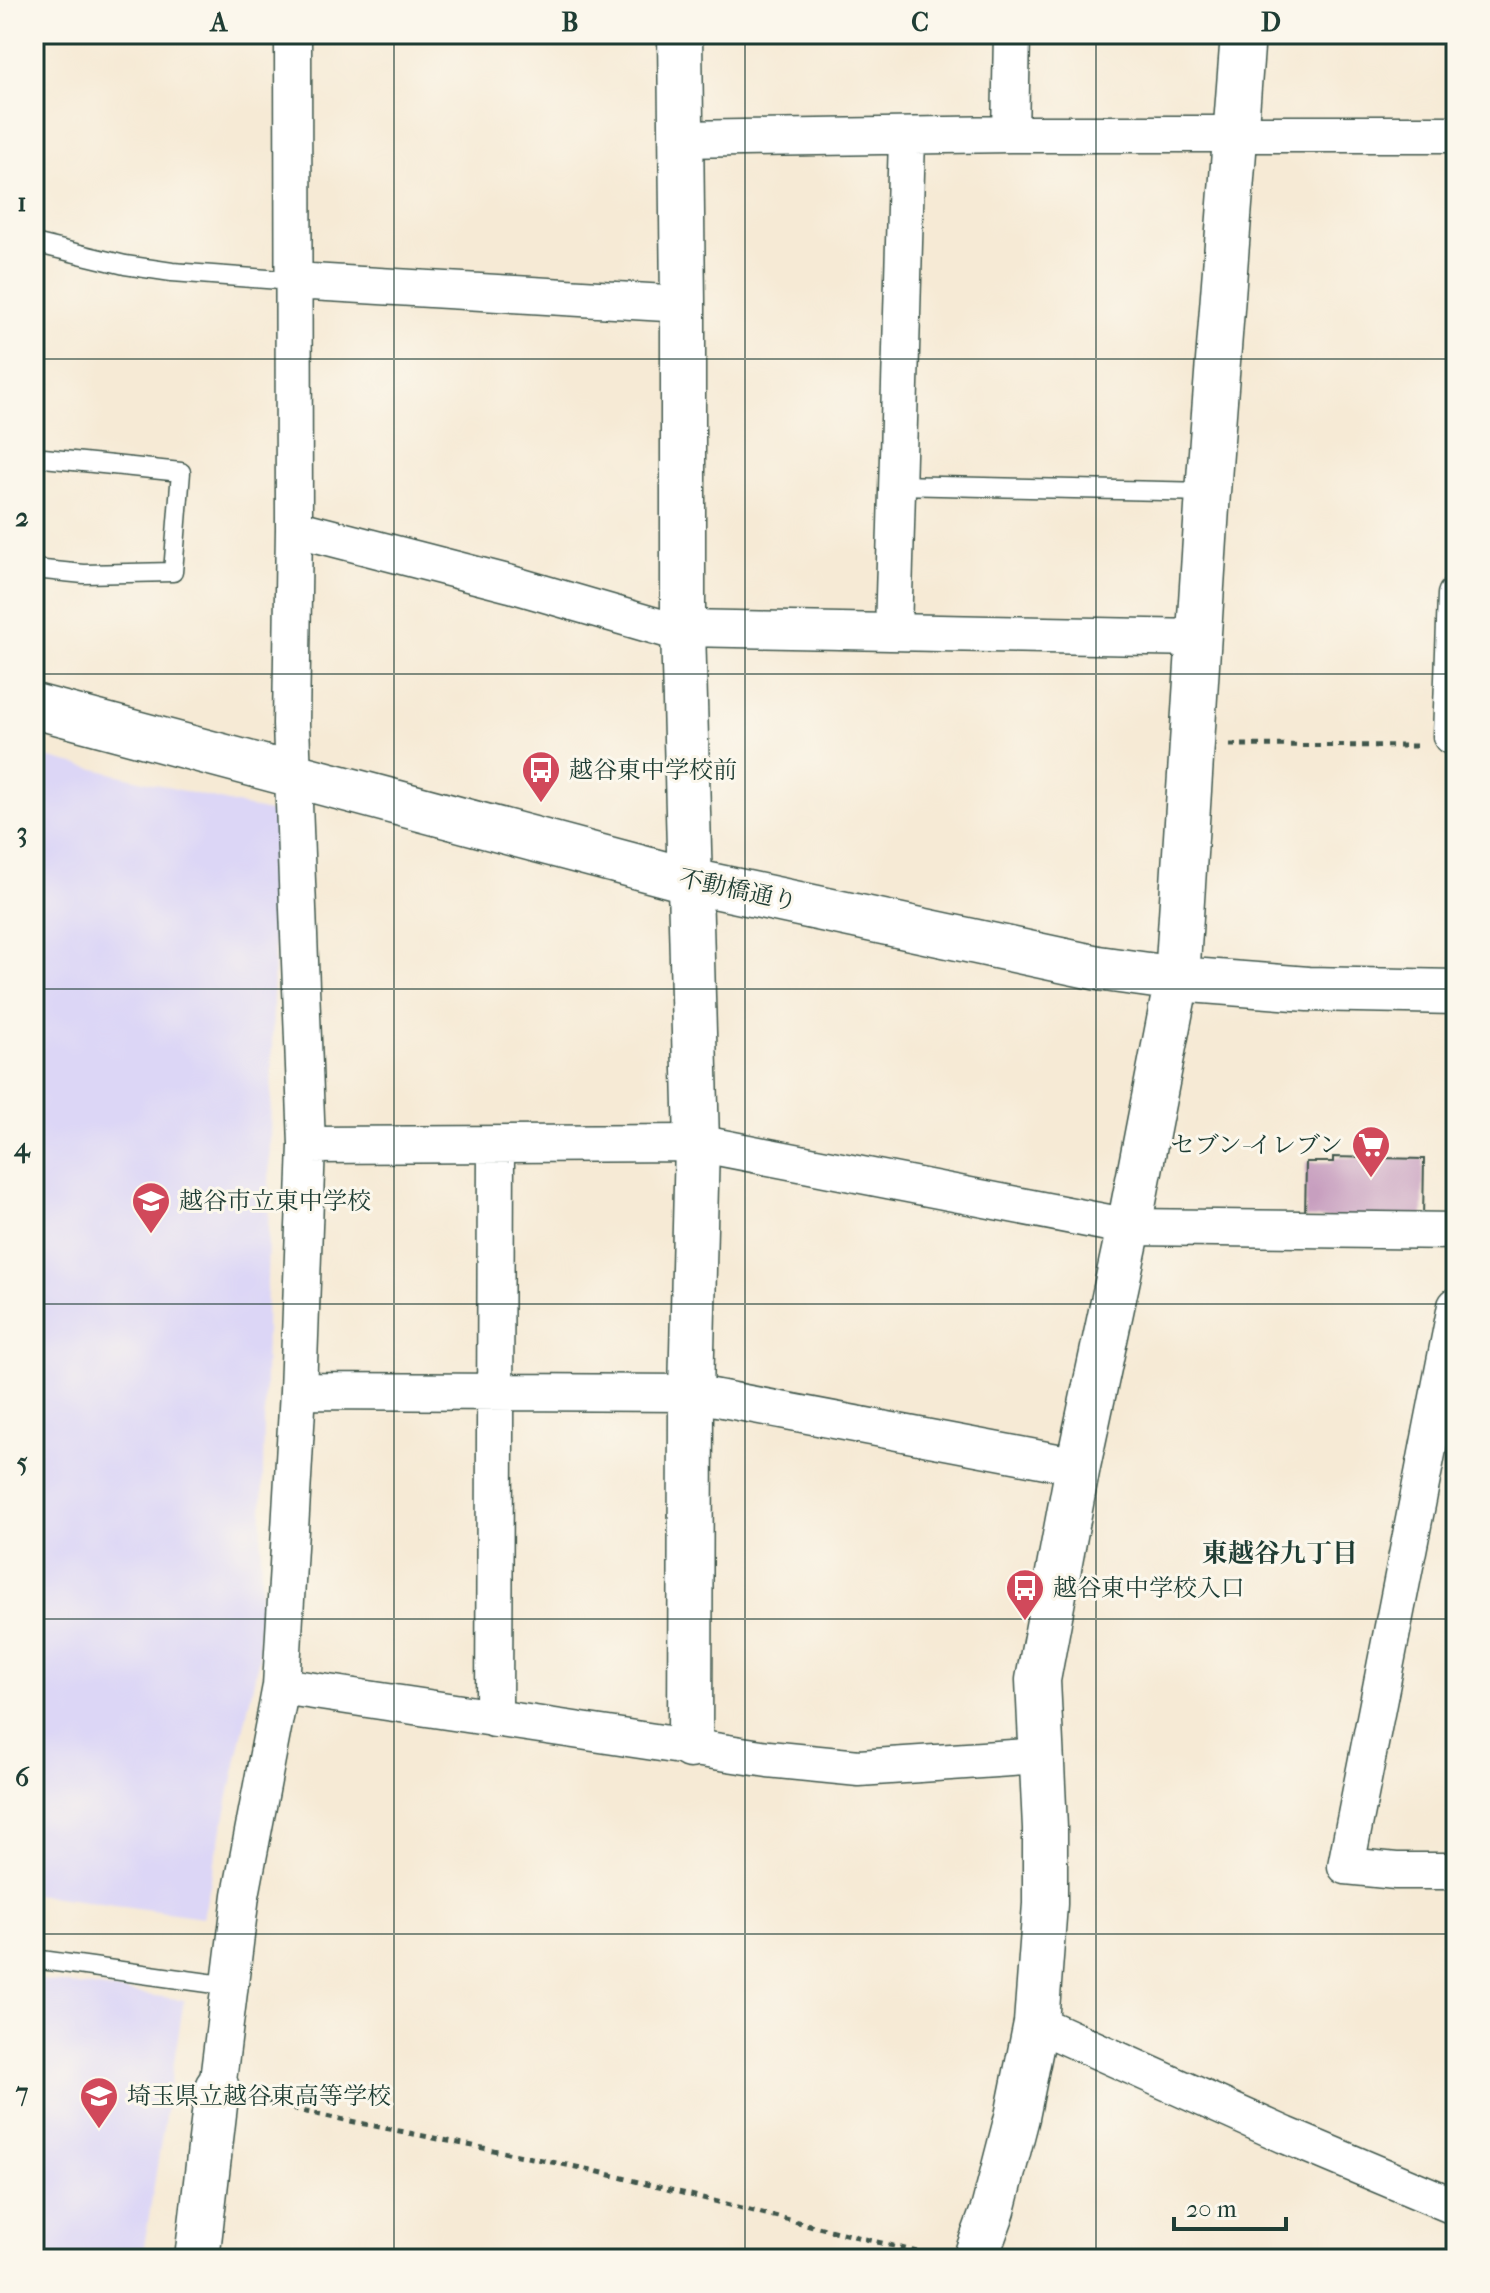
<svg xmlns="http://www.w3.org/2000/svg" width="1490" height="2293" font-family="'IM FELL French Canon','Noto Serif JP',serif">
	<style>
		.built { fill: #dcd6f6 }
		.building { fill: #c79fbf }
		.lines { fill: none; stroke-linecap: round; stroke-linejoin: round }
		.service-casing { stroke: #3f574c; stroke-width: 21 }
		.minor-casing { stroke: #3f574c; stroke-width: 39 }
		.tertiary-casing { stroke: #3f574c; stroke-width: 47 }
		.path { stroke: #3f574c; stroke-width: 5; stroke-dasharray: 6 6; stroke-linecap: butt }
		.service { stroke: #fff; stroke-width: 18 }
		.minor { stroke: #fff; stroke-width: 36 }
		.tertiary { stroke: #fff; stroke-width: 44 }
		.grid { fill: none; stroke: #1f3d34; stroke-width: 2; stroke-opacity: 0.55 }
		.labels { text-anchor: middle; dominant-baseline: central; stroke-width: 6; stroke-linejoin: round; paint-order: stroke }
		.poi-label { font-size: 24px; fill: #1f3d34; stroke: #fbf7ec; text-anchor: start }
		.street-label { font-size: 24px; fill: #1f3d34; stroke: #fbf7ec }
		.neighbourhood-label { font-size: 26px; font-weight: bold; fill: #1f3d34; stroke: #fbf7ec }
		.neatline { fill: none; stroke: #1f3d34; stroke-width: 3 }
		.grid-label { font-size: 26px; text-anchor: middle; font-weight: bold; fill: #1f3d34 }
	</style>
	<rect width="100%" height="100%" fill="#fbf7ec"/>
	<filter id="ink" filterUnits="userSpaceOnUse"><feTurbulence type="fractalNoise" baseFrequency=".0125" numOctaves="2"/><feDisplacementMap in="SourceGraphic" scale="16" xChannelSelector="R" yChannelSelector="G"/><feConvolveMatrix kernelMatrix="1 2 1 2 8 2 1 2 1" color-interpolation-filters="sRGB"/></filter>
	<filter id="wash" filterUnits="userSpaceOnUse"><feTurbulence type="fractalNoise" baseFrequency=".006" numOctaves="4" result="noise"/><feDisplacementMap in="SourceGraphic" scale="32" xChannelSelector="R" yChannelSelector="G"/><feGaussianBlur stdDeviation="1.8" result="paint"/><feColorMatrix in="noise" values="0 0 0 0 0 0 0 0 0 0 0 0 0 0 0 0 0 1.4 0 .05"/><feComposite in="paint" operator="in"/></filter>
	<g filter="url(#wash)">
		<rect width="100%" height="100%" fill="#f6ead5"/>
		<path class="built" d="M 34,754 L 277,814 L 259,1657 L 203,1917 L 34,1894 Z
			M 34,1979 L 184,2000 L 142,2259 L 34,2259 Z"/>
		<g id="blocks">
			<path class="building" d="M 1333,1157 L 1424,1159 L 1423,1220 L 1305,1218 L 1306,1162 L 1333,1162 Z"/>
		</g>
	</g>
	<g filter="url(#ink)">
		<use href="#blocks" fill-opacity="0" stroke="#3f574c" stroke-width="2"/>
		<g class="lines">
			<g class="service-casing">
				<path id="service" d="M 34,243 L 125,265 L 172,272 L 294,281
					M 34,457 L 181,472 L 173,572 L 84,574 L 34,569
					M 897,485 L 1208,492
					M 34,1959 L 230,1986"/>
			</g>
			<g class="minor-casing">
				<path id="minor" d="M 1010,134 L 1012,34
					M 681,139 L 1010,134 L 1456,134
					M 294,281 L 683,304
					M 294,528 L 511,584 L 683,634
					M 1456,595 L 1451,736 L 1456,736
					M 683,628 L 1199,638
					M 893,632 L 907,137
					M 307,1145 L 697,1143 L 1129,1227 L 1456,1231
					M 1456,1306 L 1346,1866 L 1396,1871 L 1456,1871
					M 298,1391 L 691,1393 L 1078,1466
					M 281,1686 L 768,1759 L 859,1768 L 1041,1756
					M 494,1719 L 496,1145
					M 1036,2023 L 1285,2135 L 1456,2207
					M 217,2088 L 241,1895 L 281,1686 L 298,1391 L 307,1145 L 291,724 L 294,528 L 293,34"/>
			</g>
			<g class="tertiary-casing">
				<path id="tertiary" d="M 680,34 L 683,304 L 683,628 L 697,1143 L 691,1393 L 690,1746
					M 34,706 L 691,881 L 1098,968 L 1177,979 L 1308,989 L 1456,992
					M 197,2259 L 217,2088
					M 975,2259 L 993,2210 L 1017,2117 L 1036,2023 L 1045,1904 L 1045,1828 L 1038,1680 L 1078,1466 L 1129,1227 L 1177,979 L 1208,492 L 1243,34"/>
			</g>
			<path class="path" d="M 1230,745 L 1416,746
				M 257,2099 L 306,2112 L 591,2170 L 937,2257"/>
			<use href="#service" class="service"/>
			<use href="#minor" class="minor"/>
			<use href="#tertiary" class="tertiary"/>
		</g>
	</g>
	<path class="grid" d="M 394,34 L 394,2259M 745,34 L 745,2259M 1096,34 L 1096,2259M 34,359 L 1456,359M 34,674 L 1456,674M 34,989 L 1456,989M 34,1304 L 1456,1304M 34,1619 L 1456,1619M 34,1934 L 1456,1934"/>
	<defs>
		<g id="bus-pin" transform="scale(2)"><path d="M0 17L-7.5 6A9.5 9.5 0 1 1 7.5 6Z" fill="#d1495b" stroke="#fbf7ec"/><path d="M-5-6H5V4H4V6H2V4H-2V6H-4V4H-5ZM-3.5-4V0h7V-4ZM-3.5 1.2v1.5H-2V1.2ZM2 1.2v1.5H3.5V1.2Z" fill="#fff"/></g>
		<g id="supermarket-pin" transform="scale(2)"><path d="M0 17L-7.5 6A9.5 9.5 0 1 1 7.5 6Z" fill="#d1495b" stroke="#fbf7ec"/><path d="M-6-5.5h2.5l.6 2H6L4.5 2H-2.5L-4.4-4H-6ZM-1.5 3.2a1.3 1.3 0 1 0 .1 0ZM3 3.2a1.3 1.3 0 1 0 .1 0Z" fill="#fff"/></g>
		<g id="school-pin" transform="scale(2)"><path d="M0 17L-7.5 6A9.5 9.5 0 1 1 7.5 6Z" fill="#d1495b" stroke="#fbf7ec"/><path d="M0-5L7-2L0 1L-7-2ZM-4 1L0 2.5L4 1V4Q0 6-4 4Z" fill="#fff"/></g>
	</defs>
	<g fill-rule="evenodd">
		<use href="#bus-pin" x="541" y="770"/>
		<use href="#supermarket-pin" x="1371" y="1145"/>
		<use href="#school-pin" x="151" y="1201"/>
		<use href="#bus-pin" x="1025" y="1588"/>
		<use href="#school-pin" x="99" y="2096"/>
	</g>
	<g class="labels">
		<g class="poi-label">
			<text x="569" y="770">越谷東中学校前</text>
			<text x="1343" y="1145" text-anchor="end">セブン-イレブン</text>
			<text x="179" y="1201">越谷市立東中学校</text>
			<text x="1053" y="1588">越谷東中学校入口</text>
			<text x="127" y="2096">埼玉県立越谷東高等学校</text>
		</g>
		<g class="street-label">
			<text transform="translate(738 890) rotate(12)">不動橋通り</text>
		</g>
		<g class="neighbourhood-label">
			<text x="1280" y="1553">東越谷九丁目</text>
		</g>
	</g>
	<rect width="1490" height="2293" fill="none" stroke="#fbf7ec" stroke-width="88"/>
	<path d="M1174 2217v12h112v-12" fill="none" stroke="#1f3d34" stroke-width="4"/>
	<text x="1186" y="2217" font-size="24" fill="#1f3d34" stroke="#fbf7ec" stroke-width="6" paint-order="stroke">20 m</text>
	<rect x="44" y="44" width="1402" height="2205" class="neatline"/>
	<g class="grid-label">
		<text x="219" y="31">A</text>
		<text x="570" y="31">B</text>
		<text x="920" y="31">C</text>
		<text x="1271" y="31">D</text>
		<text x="22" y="211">1</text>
		<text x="22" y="526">2</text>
		<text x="22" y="841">3</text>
		<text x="22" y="1156">4</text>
		<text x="22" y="1471">5</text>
		<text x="22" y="1786">6</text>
		<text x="22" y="2101">7</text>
	</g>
</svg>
